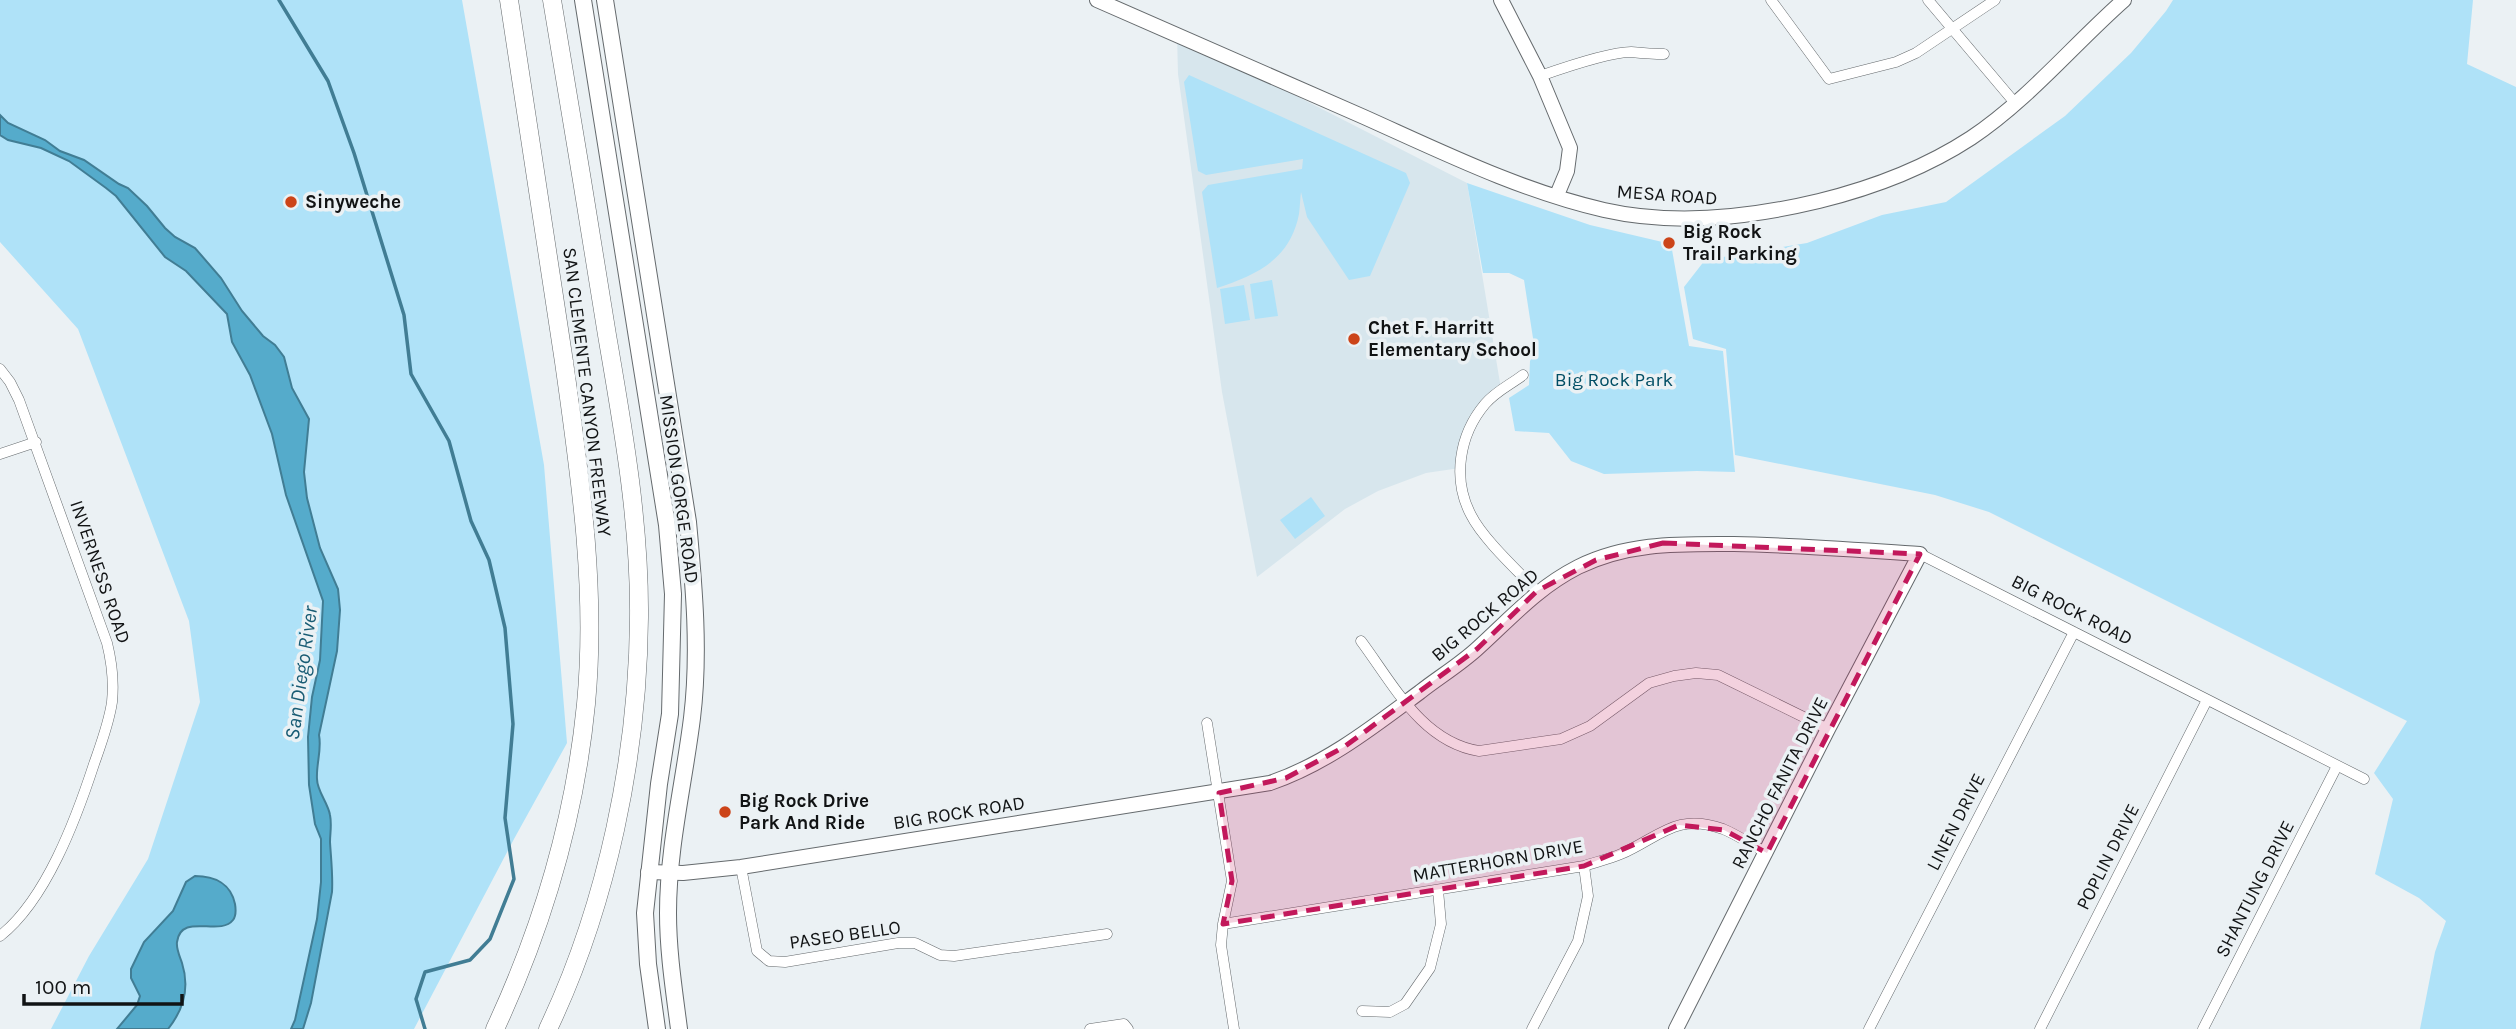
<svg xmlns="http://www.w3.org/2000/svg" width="2516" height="1029" font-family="Karla,sans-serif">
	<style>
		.built { fill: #d7e6ed }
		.green { fill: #afe2f8 }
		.water { fill: #55abcb; stroke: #417d94; stroke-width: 2 }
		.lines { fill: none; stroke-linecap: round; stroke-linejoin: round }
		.stream { stroke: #417d94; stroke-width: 3.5 }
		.street-casing { stroke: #656a6d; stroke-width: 11 }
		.secondary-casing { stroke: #656a6d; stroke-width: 16 }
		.primary-casing { stroke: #656a6d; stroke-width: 18 }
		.highway-casing { stroke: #656a6d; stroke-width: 19 }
		.street { stroke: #fff; stroke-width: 10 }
		.secondary { stroke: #fff; stroke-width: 14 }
		.primary { stroke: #fff; stroke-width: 16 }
		.highway { stroke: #fff; stroke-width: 18 }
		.marked { fill: #c2185b; fill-opacity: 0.2; stroke: #c2185b; stroke-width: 5; stroke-dasharray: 14 9; stroke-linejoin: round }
		.poi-dot { fill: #cc4419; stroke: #ebf1f4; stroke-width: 2.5 }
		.labels { text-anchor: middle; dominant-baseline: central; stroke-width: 7; stroke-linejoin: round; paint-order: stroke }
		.street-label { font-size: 19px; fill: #111314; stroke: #ebf1f4 }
		.poi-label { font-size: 19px; font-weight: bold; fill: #111314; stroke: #ebf1f4; text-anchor: start }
		.park-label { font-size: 19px; fill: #004d64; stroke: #ebf1f4 }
		.water-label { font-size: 21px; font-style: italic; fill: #195c74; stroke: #ebf1f4 }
	</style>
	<rect width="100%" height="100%" fill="#ebf1f4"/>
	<path class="built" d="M 1177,35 L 1467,183 L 1501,389 L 1473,422 L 1460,468 L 1426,473 L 1378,491 L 1345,509 L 1257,577 L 1222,392 L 1178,74 Z"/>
	<path class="green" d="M 0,0 L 462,0 L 544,465 L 567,743 L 514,839 L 414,1029 L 51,1029 L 89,956 L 148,859 L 200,702 L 189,621 L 78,329 L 0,242 Z
		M 2173,0 L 2473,0 L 2467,64 L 2516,87 L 2516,1029 L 2420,1029 L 2435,952 L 2446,921 L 2419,898 L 2375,874 L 2393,799 L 2374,773 L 2407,721 L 1989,512 L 1935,495 L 1735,455 L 1726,349 L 1693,339 L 1684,287 L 1705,260 L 1807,243 L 1882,215 L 1946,202 L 2065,116 L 2131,53 L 2166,11 Z
		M 1189,75 L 1406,173 L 1410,183 L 1370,276 L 1349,280 L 1307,217 L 1301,192 C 1300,199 1300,207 1299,214 C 1290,260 1256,275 1217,288 L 1202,192 L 1208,185 L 1302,169 L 1303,159 L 1206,175 L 1198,171 L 1184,82 Z
		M 1467,183 L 1590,225 L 1671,244 L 1689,346 L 1723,351 L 1735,472 L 1697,471 L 1604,474 L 1571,461 L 1549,433 L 1515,431 L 1509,398 L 1529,385 L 1530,361 L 1535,351 L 1524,280 L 1509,273 L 1483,273 Z
		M 1272,280 L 1278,316 L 1255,319 L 1250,284 Z
		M 1244,285 L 1250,320 L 1225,324 L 1220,289 Z
		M 1311,497 L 1325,516 L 1295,539 L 1280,520 Z"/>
	<path class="water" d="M 0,115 L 8,123 L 45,140 L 60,151 L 84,160 L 119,184 L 128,188 L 147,206 L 165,228 L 175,237 L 195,248 L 221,278 L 242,311 L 263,336 L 275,345 L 284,357 L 292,388 L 309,419 L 304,472 L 307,498 L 320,548 L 338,589 L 340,610 L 337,651 L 319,735 C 322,750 316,764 317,779 C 317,791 328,803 330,815 C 332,825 330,833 330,842 C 331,859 333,875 332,892 L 311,1003 L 303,1029 L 291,1029 L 295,1020 L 317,919 L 321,882 L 321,839 L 315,824 L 309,785 L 308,737 L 312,697 L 320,660 L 323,601 L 286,495 L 272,434 L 250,375 L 232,342 L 227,314 L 186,271 L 165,257 L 116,196 L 106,188 L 69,161 L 41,148 L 8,140 L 0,135 Z
		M 195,876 C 215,876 231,884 235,904 C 236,910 236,916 233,920 C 220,937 181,912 177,942 C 176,949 180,957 182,963 C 190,988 184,1009 168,1029 L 117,1029 L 137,1005 L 140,996 L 131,978 L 131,969 L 144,942 L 173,911 L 186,882 Z"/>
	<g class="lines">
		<path class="stream" d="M 279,0 L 328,81 L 354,153 L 404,315 L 411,374 L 449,441 L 471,521 L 489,560 L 505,628 L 513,724 L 505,818 L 514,879 L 490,939 L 470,960 L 425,972 L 416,999 L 425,1029"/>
		<g class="street-casing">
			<path id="street" d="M 1771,0 L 1829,79 L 1896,62 L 1916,53 L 1995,0
				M 1928,0 L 2015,103
				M 1540,76 C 1560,69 1610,52 1631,52 C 1641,53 1652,54 1664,54
				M 0,369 L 10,382 L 19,400 L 107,643 C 112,663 114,682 112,702 C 109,723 101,744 94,764 C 76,819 46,900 0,936
				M 1523,375 C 1510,385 1496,391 1485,404 C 1459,435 1452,479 1471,515 C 1483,539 1518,571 1537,591
				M 0,454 L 36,442
				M 1920,554 L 2364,779
				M 1361,641 C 1393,684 1422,742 1479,751 L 1561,739 L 1590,726 L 1649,683 L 1674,676 L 1696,673 L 1718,675 L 1828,729
				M 1207,723 L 1232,881 L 1223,924 L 1221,945 L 1234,1029
				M 741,867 L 757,951 L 769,961 L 785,962 L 898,943 L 915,943 L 940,955 L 954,956 L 1107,934
				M 1223,924 L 1584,866 C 1596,862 1609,859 1621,854 C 1660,837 1676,812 1723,829 C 1738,835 1753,846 1767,853
				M 1362,1011 L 1390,1012 L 1405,1004 L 1430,968 L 1441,924 L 1438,890
				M 1090,1029 L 1124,1024 L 1128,1029
				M 1532,1029 L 1578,941 L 1588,896 L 1584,866
				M 1869,1029 L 2074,632
				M 2040,1029 L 2207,700
				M 2203,1029 L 2337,766"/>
		</g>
		<g class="secondary-casing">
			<path id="secondary" d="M 1097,0 C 1186,39 1275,78 1364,117 C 1442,152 1521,191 1604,210 C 1675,226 1748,218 1819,201 C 1872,188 1925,168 1971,138 C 2028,100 2073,45 2124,0
				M 1501,0 L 1540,76 L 1570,148 L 1567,171 L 1557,195
				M 648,872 L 683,873 L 741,867 L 1270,783 C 1326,764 1373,727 1420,692 C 1439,677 1461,664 1479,647 C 1512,617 1537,588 1578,567 C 1628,542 1680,544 1734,544 C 1796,545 1858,550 1920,554 L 1828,729 L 1676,1029"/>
		</g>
		<g class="primary-casing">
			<path id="primary" d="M 583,0 L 667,525 L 673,594 L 670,714 L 659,784 L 645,913 L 648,964 L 657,1029
				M 605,0 L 688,522 C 694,587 700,653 692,718 C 684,783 668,847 668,913 C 668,952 674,990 679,1029"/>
		</g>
		<g class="highway-casing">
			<path id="highway" d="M 495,1029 C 543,926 575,817 586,704 C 597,589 580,476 564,362 C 546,241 528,120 509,0
				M 548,1029 C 607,905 638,756 639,618 C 640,523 623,428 607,335 C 589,223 571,112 552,0"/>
		</g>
		<use href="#street" class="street"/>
		<use href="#secondary" class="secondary"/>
		<use href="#primary" class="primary"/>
		<use href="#highway" class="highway"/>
	</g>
	<path class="marked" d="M 1663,543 L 1920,554 L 1767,853 L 1724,830 L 1679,825 L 1584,866 L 1223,924 L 1232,881 L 1219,793 L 1286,778 L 1344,747 L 1477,649 L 1537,591 L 1596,560 Z"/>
	<g class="poi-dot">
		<circle cx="291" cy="202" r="7"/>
		<circle cx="1669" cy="243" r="7"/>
		<circle cx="1354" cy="339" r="7"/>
		<circle cx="725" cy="812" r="7"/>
	</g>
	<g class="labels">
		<g class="street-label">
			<text transform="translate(1667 195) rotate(4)">MESA ROAD</text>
			<text transform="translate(587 392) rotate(83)">SAN CLEMENTE CANYON FREEWAY</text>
			<text transform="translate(679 489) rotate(82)">MISSION GORGE ROAD</text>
			<text transform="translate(100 572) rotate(71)">INVERNESS ROAD</text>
			<text transform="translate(2072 610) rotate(27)">BIG ROCK ROAD</text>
			<text transform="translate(1485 615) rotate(-40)">BIG ROCK ROAD</text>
			<text transform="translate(1780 783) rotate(-63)">RANCHO FANITA DRIVE</text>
			<text transform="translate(959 813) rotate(-9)">BIG ROCK ROAD</text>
			<text transform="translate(1956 822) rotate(-63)">LINEN DRIVE</text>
			<text transform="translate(2108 857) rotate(-63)">POPLIN DRIVE</text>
			<text transform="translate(1498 861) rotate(-10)">MATTERHORN DRIVE</text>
			<text transform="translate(2255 889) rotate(-63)">SHANTUNG DRIVE</text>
			<text transform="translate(845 935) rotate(-8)">PASEO BELLO</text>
		</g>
		<g class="poi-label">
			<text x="305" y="202">Sinyweche</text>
			<text x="1683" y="232">Big Rock<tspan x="1683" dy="22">Trail Parking</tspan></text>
			<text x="1368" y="328">Chet F. Harritt<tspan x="1368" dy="22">Elementary School</tspan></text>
			<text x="739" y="801">Big Rock Drive<tspan x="739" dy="22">Park And Ride</tspan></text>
		</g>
		<g class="park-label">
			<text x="1614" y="380">Big Rock Park</text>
		</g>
		<g class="water-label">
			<text transform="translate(301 673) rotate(-82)">San Diego River</text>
		</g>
	</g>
	<path d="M24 994v10h158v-10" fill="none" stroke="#111314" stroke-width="3.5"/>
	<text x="35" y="994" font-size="21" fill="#111314" stroke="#ebf1f4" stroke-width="5" paint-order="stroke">100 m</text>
</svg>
